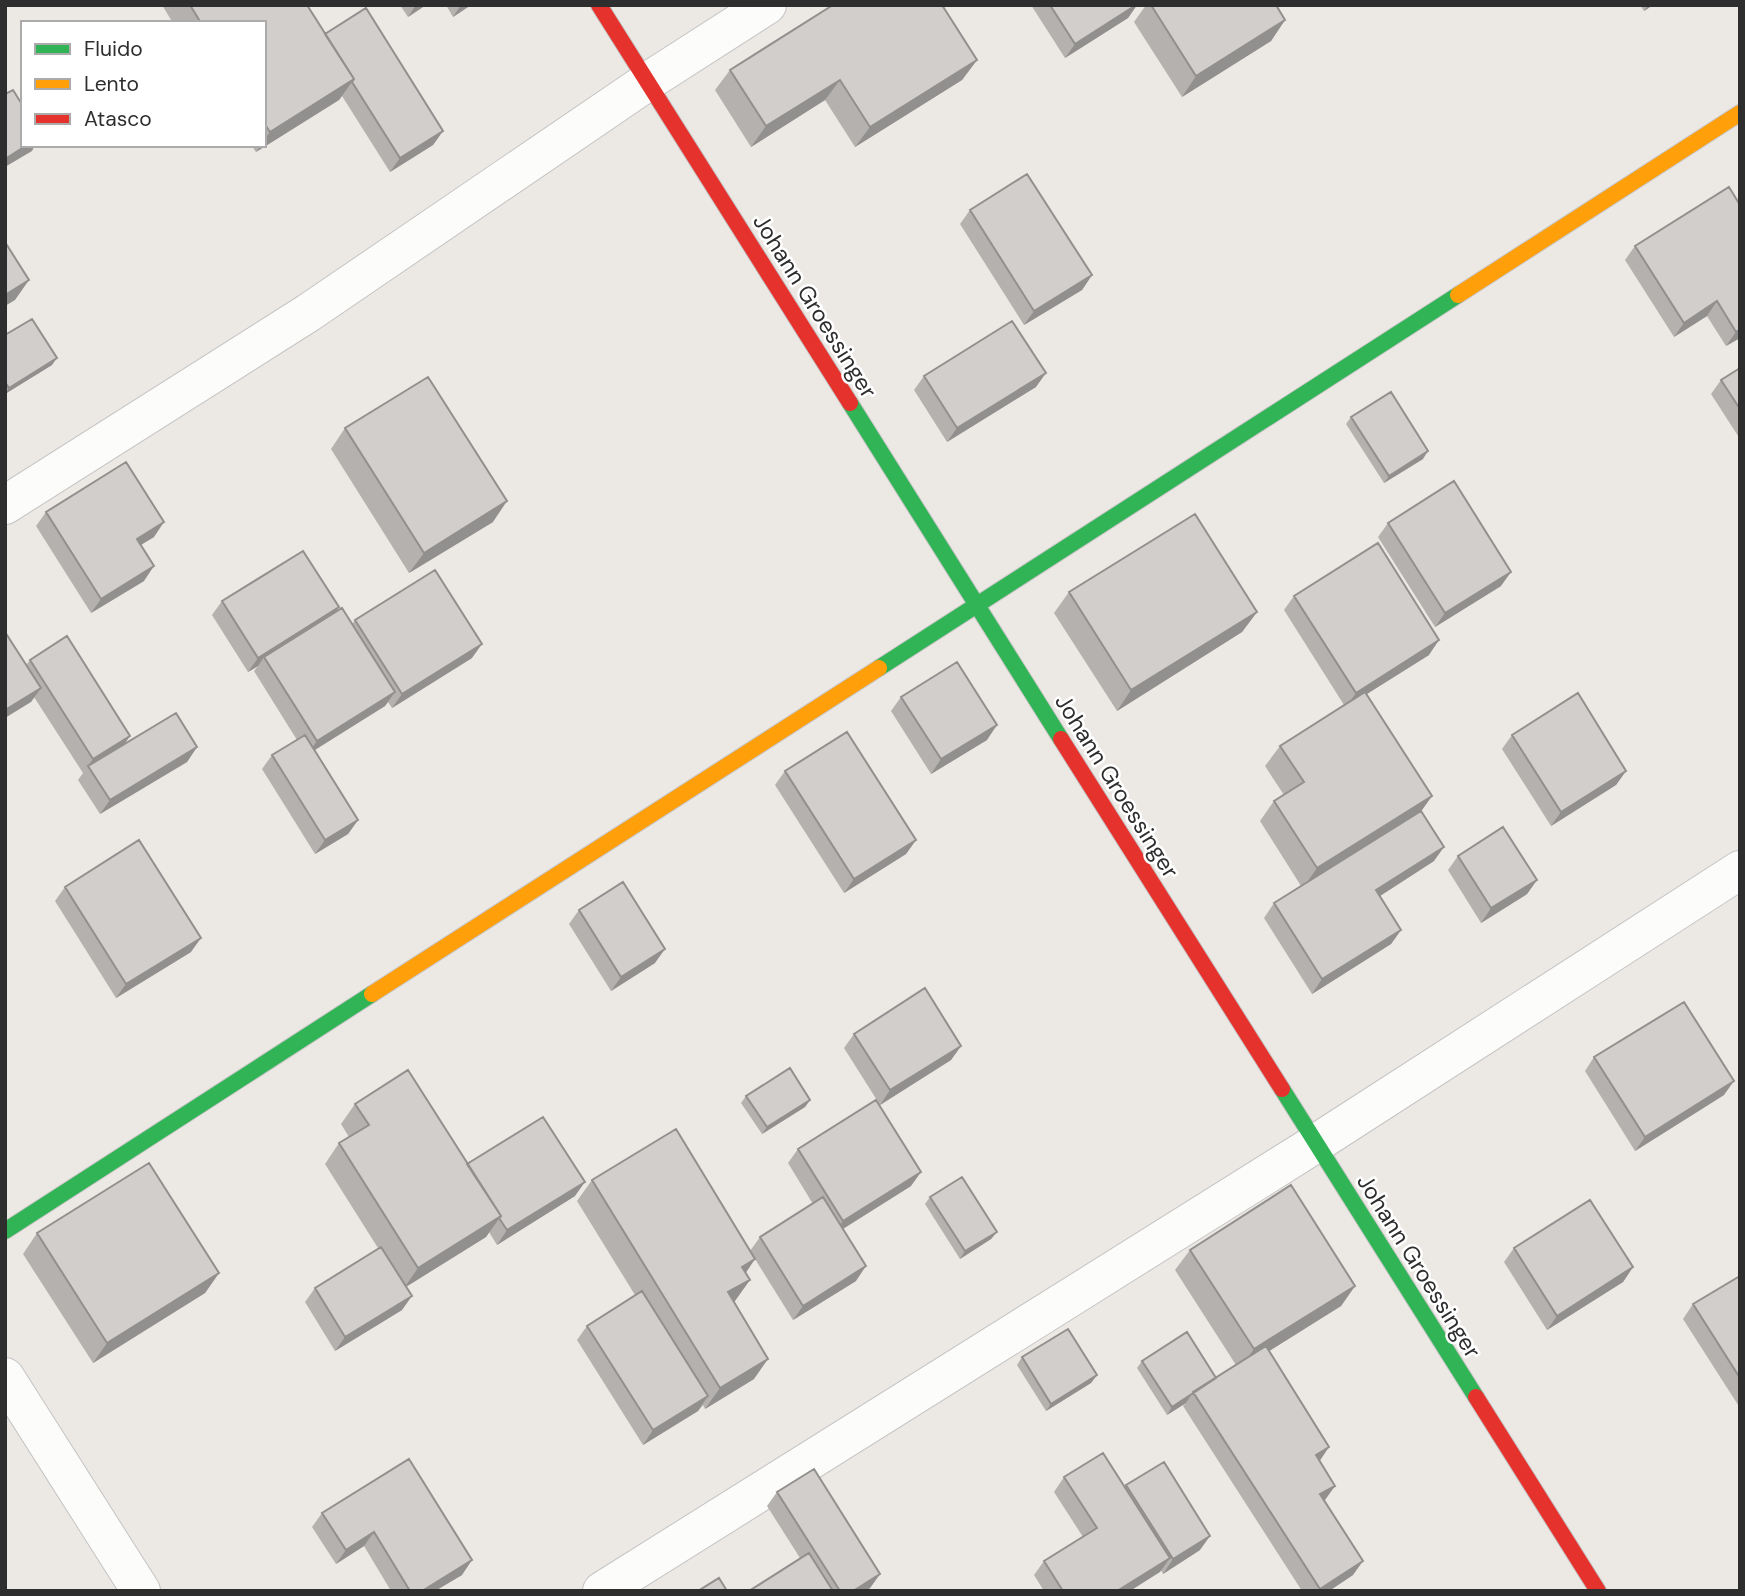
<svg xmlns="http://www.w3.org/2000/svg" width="1745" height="1596" font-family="'DM Sans',sans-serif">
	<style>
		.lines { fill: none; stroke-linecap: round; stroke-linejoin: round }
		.street-casing { stroke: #c5c4c5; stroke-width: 40 }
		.fast-casing { stroke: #c5c4c5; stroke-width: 18 }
		.slow-casing { stroke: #c5c4c5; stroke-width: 18 }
		.jam-casing { stroke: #c5c4c5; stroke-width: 18 }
		.street { stroke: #fcfcfb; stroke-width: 38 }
		.fast { stroke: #30b455; stroke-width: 16 }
		.slow { stroke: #ff9f0a; stroke-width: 16 }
		.jam { stroke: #e5322d; stroke-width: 16 }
		.wall { fill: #b4b1af }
		.shaded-wall { fill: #92908e }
		.building { fill: #d1cecb; stroke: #92908e; stroke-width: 2 }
		.labels { text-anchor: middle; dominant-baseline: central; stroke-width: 5; stroke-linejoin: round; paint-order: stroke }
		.street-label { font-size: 23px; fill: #2e2e2e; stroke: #fff }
	</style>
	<rect width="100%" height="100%" fill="#ece8e4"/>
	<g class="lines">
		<g class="street-casing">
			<path id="street" d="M 5,505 L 308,313 L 647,82 L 767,5
				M 5,1377 L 141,1591
				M 602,1591 L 1315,1144 L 1740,870"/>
		</g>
		<g class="fast-casing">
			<path id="fast" d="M 850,403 L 1061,739
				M 879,668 L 1458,295
				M 1282,1089 L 1476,1397
				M 5,1231 L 372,994"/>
		</g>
		<g class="slow-casing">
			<path id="slow" d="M 1458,295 L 1740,113
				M 372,994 L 879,668"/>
		</g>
		<g class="jam-casing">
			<path id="jam" d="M 599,5 L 850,403
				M 1061,739 L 1282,1089
				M 1476,1397 L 1598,1591"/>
		</g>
		<use href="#street" class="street"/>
		<use href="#fast" class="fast"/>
		<use href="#slow" class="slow"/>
		<use href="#jam" class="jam"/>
	</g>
	<path class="wall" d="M 162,5 L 307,5 L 325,34 L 443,131 L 433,145 L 390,172 L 342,96 L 339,100 L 256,152 L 251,145 L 264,145 L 264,23 L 173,23 Z
		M 400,5 L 426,5 L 408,17 Z
		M 446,5 L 471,5 L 453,17 Z
		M 1031,5 L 1137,5 L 1128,18 L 1065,58 Z
		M 1146,5 L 1151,5 L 1285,20 L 1271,41 L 1182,97 L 1134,22 Z
		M 1640,5 L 1653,5 L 1644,11 Z
		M 977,60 L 962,80 L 855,147 L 825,100 L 751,147 L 715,90 L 730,70 Z
		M 1740,205 L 1740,338 L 1726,346 L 1707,316 L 1674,337 L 1625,260 L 1635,246 Z
		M 970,210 L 1092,275 L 1082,290 L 1024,325 L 960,224 Z
		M 5,335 L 52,365 L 5,394 Z
		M 1740,368 L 1740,439 L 1711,394 L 1721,380 Z
		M 924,376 L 1036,387 L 947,442 L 914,390 Z
		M 1351,417 L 1423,459 L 1384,483 L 1346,424 Z
		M 345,428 L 493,522 L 409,573 L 331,449 Z
		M 46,512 L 154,537 L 141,545 L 144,581 L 91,613 L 36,526 Z
		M 1388,523 L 1501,586 L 1435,627 L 1378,537 Z
		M 1069,592 L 1257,612 L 1242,632 L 1117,711 L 1054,613 Z
		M 1294,596 L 1429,655 L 1367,694 L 1432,796 L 1421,811 L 1434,861 L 1380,896 L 1401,930 L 1391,944 L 1312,994 L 1264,918 L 1274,903 L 1301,886 L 1260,821 L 1274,801 L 1284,795 L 1265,766 L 1280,746 L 1344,705 L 1284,610 Z
		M 222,601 L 336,612 L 352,624 L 355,620 L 472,658 L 392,708 L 388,702 L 385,706 L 314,750 L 358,820 L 348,834 L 315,854 L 262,769 L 272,755 L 297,740 L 254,671 L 258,666 L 248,672 L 212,615 Z
		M 30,660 L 130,736 L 125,743 L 197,747 L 187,762 L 100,814 L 78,780 L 83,773 L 34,697 L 31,702 L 26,665 Z
		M 901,697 L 987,740 L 931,774 L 891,711 Z
		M 1512,735 L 1626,771 L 1616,785 L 1551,826 L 1502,749 Z
		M 785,771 L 916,840 L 906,854 L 844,893 L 775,785 Z
		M 1458,856 L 1537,880 L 1527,894 L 1481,923 L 1448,870 Z
		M 65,887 L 191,952 L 116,998 L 55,901 Z
		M 579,910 L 655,963 L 611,991 L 569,924 Z
		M 854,1034 L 961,1046 L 951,1060 L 880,1105 L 844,1048 Z
		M 1594,1057 L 1724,1095 L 1635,1151 L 1585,1071 Z
		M 746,1096 L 810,1100 L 805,1107 L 762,1134 L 741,1103 Z
		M 355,1104 L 467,1164 L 575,1196 L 497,1245 L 489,1232 L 486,1237 L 406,1287 L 402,1310 L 335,1351 L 305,1302 L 315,1288 L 378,1248 L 325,1164 L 339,1143 L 349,1137 L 341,1124 Z
		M 798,1149 L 911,1186 L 843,1229 L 856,1281 L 793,1320 L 755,1259 L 745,1273 L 735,1301 L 734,1301 L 754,1379 L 705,1409 L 703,1405 L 698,1411 L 643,1445 L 577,1340 L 587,1326 L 635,1295 L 577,1201 L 592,1180 L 750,1251 L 760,1237 L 813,1204 L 788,1163 Z
		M 930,1197 L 997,1232 L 991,1239 L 960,1259 L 925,1204 Z
		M 37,1233 L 219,1273 L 205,1293 L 93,1363 L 23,1254 Z
		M 1514,1248 L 1633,1267 L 1623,1282 L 1547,1330 L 1504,1262 Z
		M 1190,1250 L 1355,1286 L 1341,1306 L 1269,1351 L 1320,1461 L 1335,1486 L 1324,1500 L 1353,1575 L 1329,1591 L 1302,1591 L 1183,1406 L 1186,1403 L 1167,1415 L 1137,1368 L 1142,1361 L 1216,1378 L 1236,1365 L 1175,1270 Z
		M 1740,1276 L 1740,1408 L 1683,1319 L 1693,1304 Z
		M 1022,1357 L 1097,1375 L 1091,1383 L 1046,1411 L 1017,1365 Z
		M 409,1459 L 462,1575 L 435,1591 L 391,1591 L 364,1546 L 336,1564 L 312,1527 L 322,1513 Z
		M 1064,1477 L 1125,1487 L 1126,1485 L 1200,1550 L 1163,1574 L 1161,1570 L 1130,1591 L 1044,1591 L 1034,1575 L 1044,1561 L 1083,1537 L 1054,1492 Z
		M 777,1492 L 880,1574 L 870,1588 L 866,1591 L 749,1591 L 800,1558 L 767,1506 Z"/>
	<path class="shaded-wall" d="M 416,5 L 426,5 L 408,17 Z
		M 461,5 L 471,5 L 453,17 Z
		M 1136,5 L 1137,5 L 1128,18 L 1065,58 L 1075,44 Z
		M 1648,5 L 1653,5 L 1644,11 Z
		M 1285,20 L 1271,41 L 1182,97 L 1196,76 Z
		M 977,60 L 962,80 L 855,147 L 870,127 Z
		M 354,79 L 339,100 L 256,152 L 261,145 L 264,145 L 264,140 L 270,132 Z
		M 840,80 L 825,100 L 751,147 L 766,126 Z
		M 443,131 L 433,145 L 390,172 L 400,158 Z
		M 27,145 L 35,145 L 32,151 L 5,167 L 5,159 Z
		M 1092,275 L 1082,290 L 1024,325 L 1034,311 Z
		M 29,280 L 15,300 L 5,306 L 5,295 Z
		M 1717,301 L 1707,316 L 1674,337 L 1684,323 Z
		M 1740,330 L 1740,338 L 1726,346 L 1736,332 Z
		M 57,358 L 52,365 L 5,394 L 9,388 Z
		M 1046,373 L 1036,387 L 947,442 L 957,428 Z
		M 1428,451 L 1423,459 L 1384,483 L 1389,476 Z
		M 507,501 L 493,522 L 409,573 L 424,553 Z
		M 164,522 L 154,537 L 127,553 L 137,539 Z
		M 154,566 L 144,581 L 91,613 L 101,599 Z
		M 1511,572 L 1501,586 L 1435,627 L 1445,613 Z
		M 339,607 L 329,622 L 264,657 L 258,666 L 248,672 L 258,658 Z
		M 1257,612 L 1242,632 L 1117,711 L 1131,690 Z
		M 1439,640 L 1429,655 L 1346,707 L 1356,693 Z
		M 482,644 L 472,658 L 392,708 L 402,694 Z
		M 41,688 L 31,702 L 5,718 L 5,710 Z
		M 395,692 L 385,706 L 307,755 L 317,741 Z
		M 997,725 L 987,740 L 931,774 L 941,759 Z
		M 130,736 L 120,750 L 88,766 L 83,773 L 93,759 Z
		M 197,747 L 187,762 L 100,814 L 110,800 Z
		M 1626,771 L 1616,785 L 1551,826 L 1561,812 Z
		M 1432,796 L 1417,817 L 1303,888 L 1317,868 Z
		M 358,820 L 348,834 L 315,854 L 325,840 Z
		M 916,840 L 906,854 L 844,893 L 854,879 Z
		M 1444,847 L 1434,861 L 1366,905 L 1376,890 Z
		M 1537,880 L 1527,894 L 1481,923 L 1491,908 Z
		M 1401,930 L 1391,944 L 1312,994 L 1322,979 Z
		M 201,938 L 191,952 L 116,998 L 126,984 Z
		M 665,949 L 655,963 L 611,991 L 621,977 Z
		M 961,1046 L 951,1060 L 880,1105 L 890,1090 Z
		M 1734,1081 L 1724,1095 L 1635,1151 L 1645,1137 Z
		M 810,1100 L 805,1107 L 762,1134 L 767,1127 Z
		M 921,1172 L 911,1186 L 833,1235 L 843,1221 Z
		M 585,1182 L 575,1196 L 497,1245 L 507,1230 Z
		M 501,1216 L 486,1237 L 404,1288 L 418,1268 Z
		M 997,1232 L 991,1239 L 960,1259 L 965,1251 Z
		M 755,1259 L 741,1280 L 742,1267 Z
		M 866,1266 L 856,1281 L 793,1320 L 803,1306 Z
		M 1633,1267 L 1623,1282 L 1547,1330 L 1557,1316 Z
		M 219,1273 L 205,1293 L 93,1363 L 107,1343 Z
		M 750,1280 L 735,1301 L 714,1313 L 728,1292 Z
		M 1355,1286 L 1341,1306 L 1239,1370 L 1254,1349 Z
		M 412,1296 L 402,1310 L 335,1351 L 345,1337 Z
		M 768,1359 L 754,1379 L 705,1409 L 720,1388 Z
		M 1097,1375 L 1091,1383 L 1046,1411 L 1051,1404 Z
		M 1191,1395 L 1186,1403 L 1167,1415 L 1172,1407 Z
		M 708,1396 L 698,1411 L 643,1445 L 653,1430 Z
		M 1329,1447 L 1319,1462 L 1316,1455 Z
		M 1335,1486 L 1325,1500 L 1310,1508 L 1320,1494 Z
		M 374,1532 L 364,1546 L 336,1564 L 346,1550 Z
		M 1210,1536 L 1200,1550 L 1163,1574 L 1173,1559 Z
		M 1170,1558 L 1160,1572 L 1130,1591 L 1117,1591 Z
		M 472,1560 L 462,1575 L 435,1591 L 422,1591 Z
		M 1363,1561 L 1353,1575 L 1329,1591 L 1318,1591 Z
		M 880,1574 L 870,1588 L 866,1591 L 853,1591 Z"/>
	<path class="building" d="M 190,5 L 307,5 L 354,79 L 270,132 L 264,123 L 264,23 L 201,23 Z
		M 833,5 L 942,5 L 977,60 L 870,127 L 840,80 L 766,126 L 730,70 Z
		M 1050,5 L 1136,5 L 1075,44 Z
		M 1151,5 L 1276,5 L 1285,20 L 1196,76 Z
		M 366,8 L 443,131 L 400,158 L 352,82 L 354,79 L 325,34 Z
		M 13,90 L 23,106 L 23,145 L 27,145 L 5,159 L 5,94 Z
		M 1027,174 L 1092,275 L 1034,311 L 970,210 Z
		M 1729,187 L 1740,205 L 1740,330 L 1736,332 L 1717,301 L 1684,323 L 1635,246 Z
		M 5,242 L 29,280 L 5,295 Z
		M 32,319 L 57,358 L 9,388 L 5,382 L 5,335 Z
		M 1012,321 L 1046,373 L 957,428 L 924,376 Z
		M 1740,368 L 1740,409 L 1721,380 Z
		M 428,377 L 507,501 L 424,553 L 345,428 Z
		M 1391,392 L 1428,451 L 1389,476 L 1351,417 Z
		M 126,462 L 164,522 L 137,539 L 154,566 L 101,599 L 46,512 Z
		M 1454,481 L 1511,572 L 1445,613 L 1388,523 Z
		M 1195,514 L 1257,612 L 1131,690 L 1069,592 Z
		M 1378,543 L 1439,640 L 1356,693 L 1294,596 Z
		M 303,551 L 339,607 L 258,658 L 222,601 Z
		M 435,570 L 482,644 L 402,694 L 355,620 Z
		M 342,608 L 395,692 L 317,741 L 264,657 Z
		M 5,632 L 41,688 L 5,710 Z
		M 67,636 L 130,736 L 93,759 L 30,660 Z
		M 957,662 L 997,725 L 941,759 L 901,697 Z
		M 1365,692 L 1432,796 L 1317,868 L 1274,801 L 1304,782 L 1280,746 Z
		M 1578,693 L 1626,771 L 1561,812 L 1512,735 Z
		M 176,713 L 197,747 L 110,800 L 88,766 Z
		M 847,732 L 916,840 L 854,879 L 785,771 Z
		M 305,735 L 358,820 L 325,840 L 272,755 Z
		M 1421,811 L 1444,847 L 1376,890 L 1401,930 L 1322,979 L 1274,903 Z
		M 1503,827 L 1537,880 L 1491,908 L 1458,856 Z
		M 139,840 L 201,938 L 126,984 L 65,887 Z
		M 623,882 L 665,949 L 621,977 L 579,910 Z
		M 925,988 L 961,1046 L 890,1090 L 854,1034 Z
		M 1684,1002 L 1734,1081 L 1645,1137 L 1594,1057 Z
		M 790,1068 L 810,1100 L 767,1127 L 746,1096 Z
		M 408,1070 L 501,1216 L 418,1268 L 339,1143 L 369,1125 L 355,1104 Z
		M 876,1100 L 921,1172 L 843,1221 L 798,1149 Z
		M 543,1117 L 585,1182 L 507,1230 L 499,1218 L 501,1216 L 467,1164 Z
		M 676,1129 L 755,1259 L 742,1267 L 750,1280 L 728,1292 L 768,1359 L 720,1388 L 592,1180 Z
		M 149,1163 L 219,1273 L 107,1343 L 37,1233 Z
		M 962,1177 L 997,1232 L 965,1251 L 930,1197 Z
		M 1291,1185 L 1355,1286 L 1254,1349 L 1190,1250 Z
		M 823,1197 L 866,1266 L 803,1306 L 760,1237 Z
		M 1590,1200 L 1633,1267 L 1557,1316 L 1514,1248 Z
		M 381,1247 L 412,1296 L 345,1337 L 315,1288 Z
		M 1740,1276 L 1740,1378 L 1693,1304 Z
		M 642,1291 L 708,1396 L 653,1430 L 587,1326 Z
		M 1068,1329 L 1097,1375 L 1051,1404 L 1022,1357 Z
		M 1187,1332 L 1216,1378 L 1172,1407 L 1142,1361 Z
		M 1266,1346 L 1329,1447 L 1316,1455 L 1335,1486 L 1320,1494 L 1363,1561 L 1320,1589 L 1193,1392 Z
		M 1103,1453 L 1170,1558 L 1117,1591 L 1063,1591 L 1044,1561 L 1097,1528 L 1064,1477 Z
		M 409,1459 L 472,1560 L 422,1591 L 410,1591 L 374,1532 L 346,1550 L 322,1513 Z
		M 1164,1462 L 1210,1536 L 1173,1559 L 1126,1485 Z
		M 814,1469 L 880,1574 L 853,1591 L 840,1591 L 777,1492 Z
		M 809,1553 L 833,1591 L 749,1591 Z
		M 719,1578 L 727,1591 L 698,1591 Z"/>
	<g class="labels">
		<g class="street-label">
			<text transform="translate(815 306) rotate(58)">Johann Groessinger</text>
			<text transform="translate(1117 786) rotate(58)">Johann Groessinger</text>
			<text transform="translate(1419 1266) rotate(58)">Johann Groessinger</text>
		</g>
	</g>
	<rect width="1745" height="1596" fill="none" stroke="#2e2e2e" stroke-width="14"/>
	<rect x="21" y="21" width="245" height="126" fill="#ffffff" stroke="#ababab" stroke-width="2"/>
	<rect x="35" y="44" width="35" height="10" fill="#30b455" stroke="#ababab" stroke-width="2"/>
	<text x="84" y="56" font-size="21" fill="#2e2e2e">Fluido</text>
	<rect x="35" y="79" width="35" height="10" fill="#ff9f0a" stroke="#ababab" stroke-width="2"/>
	<text x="84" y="91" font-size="21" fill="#2e2e2e">Lento</text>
	<rect x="35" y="114" width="35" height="10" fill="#e5322d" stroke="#ababab" stroke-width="2"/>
	<text x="84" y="126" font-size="21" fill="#2e2e2e">Atasco</text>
</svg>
